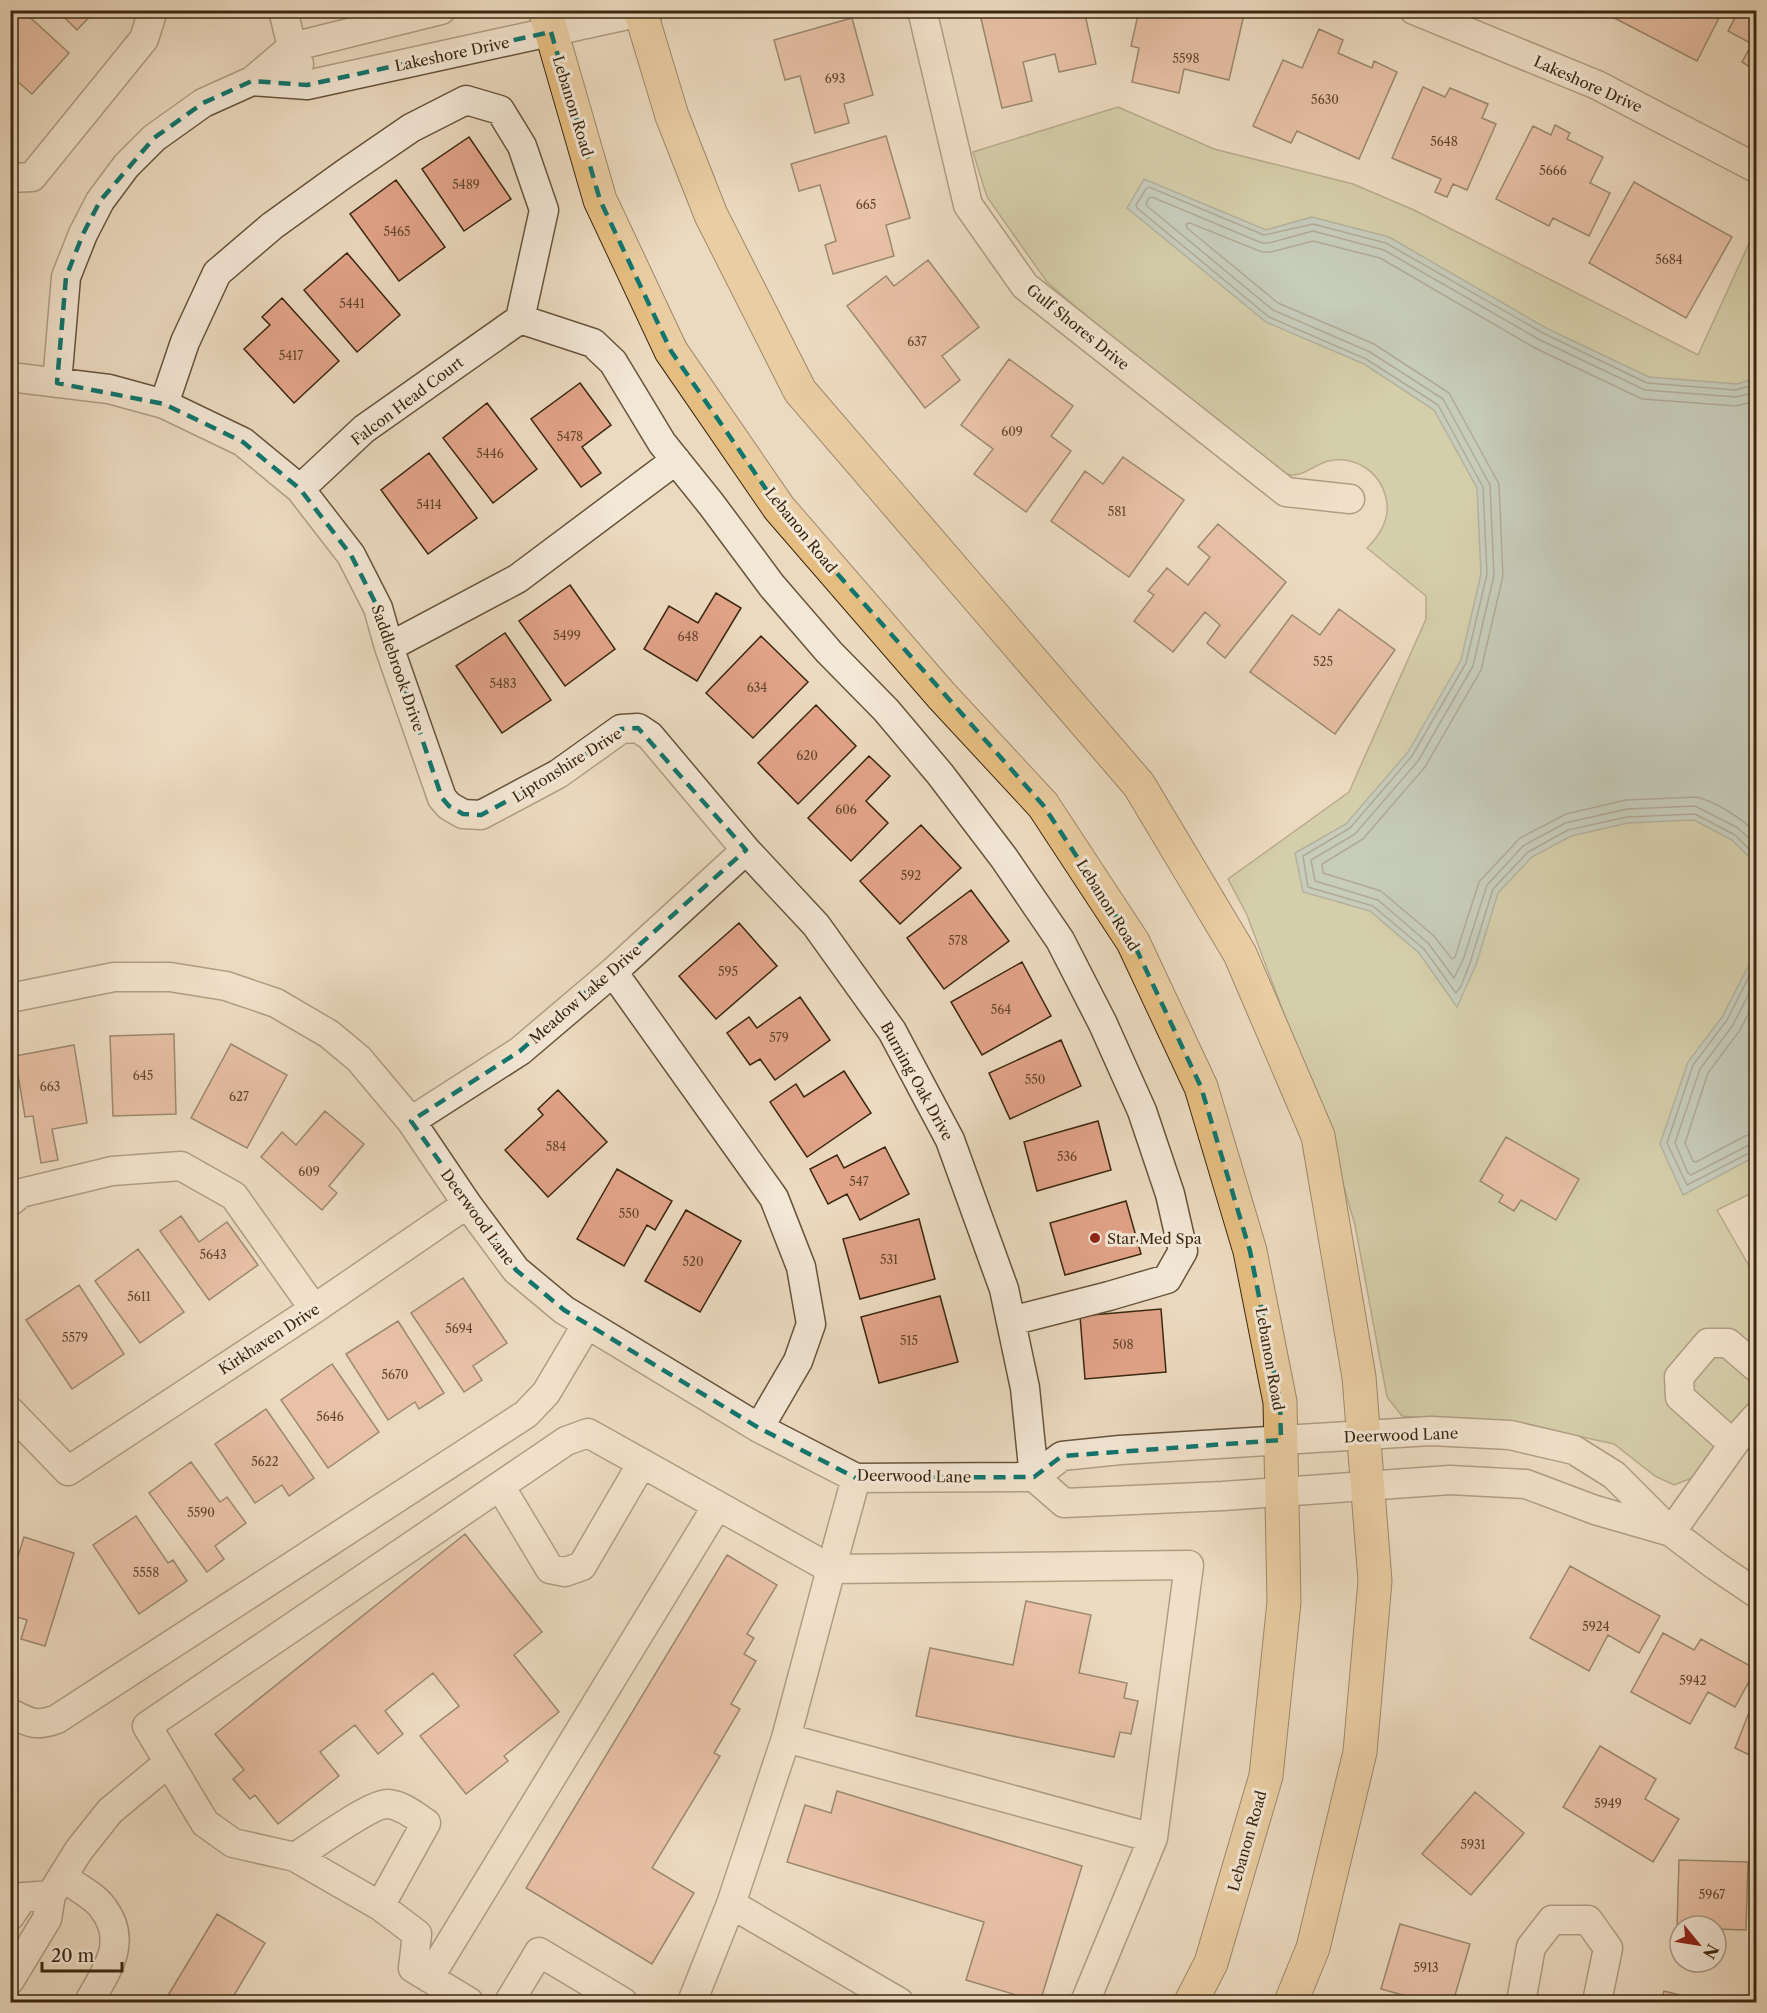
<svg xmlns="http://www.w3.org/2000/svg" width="1767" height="2013" font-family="'Libre Caslon Text',serif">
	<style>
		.green { fill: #b9bf91; stroke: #7a7350; stroke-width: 1.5 }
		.water { fill: #99bab7; stroke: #737f74; stroke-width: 1.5 }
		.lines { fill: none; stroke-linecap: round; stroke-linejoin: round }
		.shore { stroke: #6a7063; stroke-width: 1.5 }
		.building { fill: #e2a389; stroke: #3a270f; stroke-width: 1.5 }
		.minor-casing { stroke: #66543b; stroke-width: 31 }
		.major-casing { stroke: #3a270f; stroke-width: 35 }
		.minor { stroke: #f3e7d6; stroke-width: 28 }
		.major { stroke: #e6bd80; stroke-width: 33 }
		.marked { fill: none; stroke: #0f766e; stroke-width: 4.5; stroke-dasharray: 12 8; stroke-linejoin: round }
		.poi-dot { fill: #8f2418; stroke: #f3e7d6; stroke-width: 2 }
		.labels { text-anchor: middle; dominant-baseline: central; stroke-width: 6; stroke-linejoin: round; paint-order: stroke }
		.number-label { font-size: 12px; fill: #64462e }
		.street-label { font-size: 15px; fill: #3a270f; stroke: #f3e7d6 }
		.poi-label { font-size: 15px; fill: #3a270f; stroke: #f3e7d6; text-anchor: start }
	</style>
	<rect width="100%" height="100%" fill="#ecdac0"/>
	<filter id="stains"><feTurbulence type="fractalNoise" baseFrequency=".00333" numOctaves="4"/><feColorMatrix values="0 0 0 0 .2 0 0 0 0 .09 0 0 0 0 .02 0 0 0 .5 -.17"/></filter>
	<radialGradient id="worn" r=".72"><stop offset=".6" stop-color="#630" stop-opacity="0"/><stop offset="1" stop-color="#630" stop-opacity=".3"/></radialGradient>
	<path class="green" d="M 1118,107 L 1214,149 L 1353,184 L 1414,210 L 1698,355 L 1752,237 L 1756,239 L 1756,1191 L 1717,1210 L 1756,1278 L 1756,1400 L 1692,1478 L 1674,1485 L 1655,1476 L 1614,1444 L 1546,1429 L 1402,1416 L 1387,1397 L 1355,1225 L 1326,1126 L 1247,915 L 1228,879 L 1349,792 L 1426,619 L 1426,596 L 1367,548 C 1381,534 1391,518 1386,498 C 1380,472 1355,455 1329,461 C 1317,463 1307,474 1295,475 C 1291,476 1285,473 1281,473 L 1191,406 L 1047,282 L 987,197 L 973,152 Z"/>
	<path class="water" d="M 1144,179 L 1266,230 L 1312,217 L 1389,237 L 1546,328 L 1649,377 L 1737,384 L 1756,378 L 1756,873 L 1752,860 L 1732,840 L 1694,820 L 1628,823 L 1571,836 L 1532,857 L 1498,893 L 1476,965 L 1457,1007 L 1419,953 L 1370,911 L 1303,892 L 1295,853 L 1346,824 L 1408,752 L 1461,660 L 1481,574 L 1477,488 L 1434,410 L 1364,364 L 1266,322 L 1127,208 Z
		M 1756,923 L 1756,1156 L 1683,1195 L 1660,1144 L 1688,1062 L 1722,1017 L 1752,959 Z"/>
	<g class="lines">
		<path class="shore" d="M 1756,384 L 1736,390 L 1647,383 L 1543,333 L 1386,243 L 1313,224 L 1264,235 L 1149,187 L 1146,189 L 1136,205 L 1137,208 L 1269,317 L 1366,359 L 1438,405 L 1483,487 L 1487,574 L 1466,663 L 1412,756 L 1350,828 L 1303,856 L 1308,887 L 1373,906 L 1424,949 L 1456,993 L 1461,986 L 1470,963 L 1493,889 L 1528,852 L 1568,830 L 1627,817 L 1695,814 L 1735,835 L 1756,856
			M 1756,392 L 1736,397 L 1645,390 L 1540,340 L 1384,250 L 1313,231 L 1269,243 L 1262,243 L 1152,197 L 1149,198 L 1146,203 L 1147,206 L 1273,310 L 1370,352 L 1443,399 L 1490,485 L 1494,575 L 1473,666 L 1418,761 L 1355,834 L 1311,860 L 1315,881 L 1378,900 L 1428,943 L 1454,978 L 1463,960 L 1487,885 L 1523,846 L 1565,823 L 1627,809 L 1695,806 L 1738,828 L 1756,845
			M 1756,401 L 1736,406 L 1642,399 L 1535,348 L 1380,258 L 1313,241 L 1271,252 L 1262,252 L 1190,223 L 1186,224 L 1187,228 L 1278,303 L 1374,344 L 1449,393 L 1499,484 L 1503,576 L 1481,670 L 1425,767 L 1363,839 L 1322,864 L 1323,873 L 1381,891 L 1434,936 L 1452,959 L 1455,957 L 1479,882 L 1520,838 L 1566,814 L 1626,800 L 1696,797 C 1715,801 1743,819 1756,833
			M 1756,963 L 1727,1020 L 1693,1065 L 1667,1143 L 1687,1185 L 1751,1152 L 1756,1151
			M 1756,980 L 1733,1025 L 1700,1069 L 1675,1143 L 1688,1173 L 1691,1175 L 1749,1145 L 1756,1143
			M 1756,999 L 1740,1030 L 1708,1073 L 1685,1143 L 1693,1161 L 1696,1162 L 1745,1136 L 1756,1134"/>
	</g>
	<path class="building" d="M 10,10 L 22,10 L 69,53 L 32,94 L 10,75 Z
		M 57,10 L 96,10 L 77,30 Z
		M 979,10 L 1084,10 L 1096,64 L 1059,72 L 1055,54 L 1023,62 L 1032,101 L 1002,108 Z
		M 1139,10 L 1245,10 L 1229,80 L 1184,69 L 1179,93 L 1132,82 L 1139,48 L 1131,46 Z
		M 1599,10 L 1723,10 L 1697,61 Z
		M 1739,10 L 1756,10 L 1756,71 L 1742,62 L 1752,44 L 1728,31 Z
		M 852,18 L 873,95 L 844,104 L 849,123 L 815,133 L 800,76 L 785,80 L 774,40 Z
		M 1319,29 L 1343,40 L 1338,53 L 1372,68 L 1374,61 L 1397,72 L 1359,159 L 1297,131 L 1291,143 L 1253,126 L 1283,60 L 1302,68 Z
		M 1423,87 L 1445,97 L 1450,88 L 1488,104 L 1482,118 L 1496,124 L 1467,190 L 1453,184 L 1447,197 L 1435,192 L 1441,179 L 1392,158 Z
		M 1555,125 L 1570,133 L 1567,139 L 1603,157 L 1590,183 L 1610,193 L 1589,236 L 1553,218 L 1549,226 L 1496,199 L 1533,126 L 1551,135 Z
		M 886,136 L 910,218 L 886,225 L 894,256 L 833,274 L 825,245 L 836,241 L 820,185 L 799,191 L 791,164 Z
		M 469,137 L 511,199 L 464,231 L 422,169 Z
		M 396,180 L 445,247 L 399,281 L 350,214 Z
		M 1634,182 L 1732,237 L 1686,318 L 1589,263 Z
		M 347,253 L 400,315 L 357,352 L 304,290 Z
		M 928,260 L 979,327 L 942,356 L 960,380 L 925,408 L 847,306 L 886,276 L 894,286 Z
		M 282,298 L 339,361 L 294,403 L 244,349 L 270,325 L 262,317 Z
		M 1009,359 L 1073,406 L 1051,436 L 1071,451 L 1026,512 L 974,474 L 993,449 L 961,425 Z
		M 580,383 L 611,425 L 582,447 L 601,473 L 581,487 L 531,419 Z
		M 487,403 L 537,469 L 493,503 L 443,438 Z
		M 429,453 L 477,518 L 428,554 L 381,490 Z
		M 1123,457 L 1184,500 L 1129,577 L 1051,521 L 1085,471 L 1103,484 Z
		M 1218,524 L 1286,582 L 1225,658 L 1207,643 L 1220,625 L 1205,612 L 1173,652 L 1134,621 L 1154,595 L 1148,591 L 1167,568 L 1188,585 L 1210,557 L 1198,547 Z
		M 570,585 L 615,649 L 565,686 L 519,621 Z
		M 716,593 L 741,608 L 697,681 L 644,649 L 669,606 L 698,623 Z
		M 1339,609 L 1395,650 L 1335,734 L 1250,672 L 1292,615 L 1320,635 Z
		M 505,633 L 551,700 L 502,733 L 456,666 Z
		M 761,636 L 808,682 L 753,738 L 706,693 Z
		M 816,705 L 856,746 L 798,804 L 758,763 Z
		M 869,756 L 890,776 L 866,801 L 888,823 L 851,861 L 808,818 Z
		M 921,825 L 961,868 L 900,924 L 860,881 Z
		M 971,890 L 1009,941 L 944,989 L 907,938 Z
		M 739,923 L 777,966 L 716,1019 L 679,976 Z
		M 1022,962 L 1051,1016 L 982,1055 L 951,1002 Z
		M 800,997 L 830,1040 L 775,1080 L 760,1059 L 750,1065 L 727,1033 L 749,1017 L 757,1028 Z
		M 174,1034 L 176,1114 L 113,1116 L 110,1036 Z
		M 1061,1040 L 1081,1086 L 1010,1119 L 989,1073 Z
		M 231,1044 L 287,1075 L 247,1148 L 191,1118 Z
		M 74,1045 L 87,1123 L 52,1129 L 58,1160 L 41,1163 L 33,1116 L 25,1117 L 15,1056 Z
		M 844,1071 L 871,1113 L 807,1157 L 770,1102 L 796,1084 L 804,1097 Z
		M 558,1090 L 607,1142 L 548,1197 L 505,1150 L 543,1115 L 538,1109 Z
		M 325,1111 L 364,1144 L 329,1186 L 337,1193 L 322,1210 L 261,1157 L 282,1132 L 296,1145 Z
		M 1098,1121 L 1111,1170 L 1037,1191 L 1024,1142 Z
		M 1506,1137 L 1579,1179 L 1556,1220 L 1521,1200 L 1514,1211 L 1499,1202 L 1503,1195 L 1480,1181 Z
		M 885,1147 L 909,1194 L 860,1220 L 847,1194 L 828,1204 L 810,1169 L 837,1155 L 844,1168 Z
		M 617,1169 L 672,1201 L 655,1230 L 647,1225 L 624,1266 L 577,1239 Z
		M 1126,1201 L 1141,1254 L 1065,1275 L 1050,1223 Z
		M 686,1210 L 741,1241 L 700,1312 L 645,1281 Z
		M 181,1216 L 199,1242 L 227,1222 L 258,1265 L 209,1300 L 160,1231 Z
		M 919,1219 L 935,1279 L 860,1299 L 843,1239 Z
		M 138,1249 L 184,1312 L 140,1343 L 95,1281 Z
		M 463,1278 L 507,1343 L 473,1366 L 482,1380 L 464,1392 L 411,1313 Z
		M 79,1285 L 124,1354 L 72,1389 L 26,1320 Z
		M 940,1296 L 958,1362 L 879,1383 L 861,1317 Z
		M 1161,1309 L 1166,1372 L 1085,1379 L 1080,1316 Z
		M 398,1321 L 444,1393 L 419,1409 L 415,1402 L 388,1420 L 346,1354 Z
		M 332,1364 L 379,1432 L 328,1468 L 281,1400 Z
		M 266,1409 L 314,1478 L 289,1496 L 282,1485 L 255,1503 L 215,1444 Z
		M 191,1462 L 220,1502 L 227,1497 L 246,1523 L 215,1546 L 224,1559 L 207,1572 L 149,1493 Z
		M 136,1516 L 168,1563 L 173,1560 L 187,1581 L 139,1614 L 93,1545 Z
		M 465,1534 L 542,1632 L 514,1655 L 559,1712 L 504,1756 L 508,1761 L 466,1794 L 420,1736 L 459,1706 L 433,1673 L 385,1711 L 403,1734 L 378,1754 L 355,1725 L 320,1752 L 339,1776 L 278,1824 L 255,1795 L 250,1799 L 233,1779 L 244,1770 L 215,1734 Z
		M 24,1537 L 74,1553 L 45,1646 L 21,1639 L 27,1620 L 10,1615 L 10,1582 Z
		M 727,1555 L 777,1585 L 747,1634 L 754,1638 L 744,1654 L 756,1661 L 731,1704 L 740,1709 L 714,1753 L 720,1756 L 652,1868 L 694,1893 L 652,1964 L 526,1888 Z
		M 1570,1566 L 1660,1616 L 1639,1653 L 1608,1635 L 1589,1671 L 1530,1638 Z
		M 1026,1601 L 1091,1615 L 1079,1673 L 1127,1683 L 1124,1698 L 1138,1701 L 1131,1734 L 1120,1732 L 1114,1757 L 916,1716 L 930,1648 L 1013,1665 Z
		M 1663,1633 L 1694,1650 L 1701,1639 L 1756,1669 L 1735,1707 L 1708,1692 L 1690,1724 L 1631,1692 Z
		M 1756,1695 L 1756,1758 L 1735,1748 Z
		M 1600,1746 L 1656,1779 L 1645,1799 L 1679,1819 L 1653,1862 L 1563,1807 Z
		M 837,1791 L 1082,1866 L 1040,2002 L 966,1980 L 984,1922 L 787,1862 L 805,1805 L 831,1813 Z
		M 1475,1792 L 1524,1833 L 1471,1895 L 1422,1854 Z
		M 1679,1860 L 1748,1862 L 1746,1930 L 1716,1929 L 1716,1926 L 1680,1926 L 1680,1928 L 1677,1928 Z
		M 217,1914 L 265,1943 L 230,2002 L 164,2002 Z
		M 1400,1924 L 1470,1944 L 1453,2002 L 1428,2002 L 1381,1989 Z
		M 1664,1991 L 1707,2002 L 1661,2002 Z"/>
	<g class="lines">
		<g class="minor-casing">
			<path id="minor" d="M 283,10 L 292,47 L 299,64
				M 922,10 L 968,205 L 1025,286 L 1286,492 L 1350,499
				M 1414,10 L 1597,85 L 1756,168
				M 252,81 L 307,85 L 650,10
				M 10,178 L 32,177 L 144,39 L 153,10
				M 520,319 L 593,343 L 613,362 L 662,443 L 711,504 L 772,586 L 829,652 L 886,710 L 940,774 L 1004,858 L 1060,940 L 1103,1024 L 1142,1111 L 1170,1194 L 1183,1251 L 1167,1279 L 1109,1296 L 1011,1321
				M 10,377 L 109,389 L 164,404 L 243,442 L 300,489 L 351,555 L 378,608 L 389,647 L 442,798 L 449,806 L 463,814 L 481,815 L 558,774 L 621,729 L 638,728 L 650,736 L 746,850 L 816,925 L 892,1031 L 950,1140 L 1004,1289 L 1025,1388 L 1034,1477
				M 57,383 L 66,277 L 83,234 L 100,201 L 126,166 L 154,138 L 203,103 L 252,81 L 292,47 L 441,10
				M 164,404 L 185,342 L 217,273 L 272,226 L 344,174 L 411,128 L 466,100 L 500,110 L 522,146 L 544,210 L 520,319
				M 300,489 L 364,429 L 520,319
				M 389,647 L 517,579 L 676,460
				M 613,972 L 774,1198 L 801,1267 L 811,1324 L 798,1361 L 759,1428
				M 10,998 L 114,977 L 170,977 L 226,986 L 276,1003 L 329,1034 L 359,1059 L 411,1121 L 467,1204 L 516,1270 L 564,1310 L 759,1428 L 856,1478 L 1034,1477 L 1062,1456 L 1120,1450 L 1431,1431 L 1510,1435 L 1574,1450 L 1614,1475 L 1671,1532 L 1716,1566 L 1756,1593
				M 411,1121 L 520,1051 L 613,972 L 746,850
				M 10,1202 L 21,1193 L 112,1171 L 181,1166 L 234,1196 L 314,1309
				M 10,1411 L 68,1471 L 314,1309 L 467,1204
				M 1733,1444 L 1680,1397 L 1679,1377 L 1708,1343 L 1728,1343 L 1756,1367
				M 1034,1477 L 1064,1503 L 1223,1496 L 1450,1480 L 1526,1484 L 1595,1510 L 1668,1531
				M 500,1486 L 550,1569 L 565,1572 L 582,1566 L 642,1463
				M 1671,1532 L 1740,1435 L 1756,1417
				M 10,1713 C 30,1723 36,1727 57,1719 L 526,1414 L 546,1393 L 587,1324
				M 295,1857 C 312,1847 371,1803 388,1804 C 402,1805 415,1816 426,1823 L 380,1906
				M 62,1877 C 74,1885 96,1897 103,1908 C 129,1942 106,1971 89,2002
				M 731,1904 L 899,2002
				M 10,1916 L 23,1897 L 51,1895
				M 429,1978 L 717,1506
				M 10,1980 L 47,1919 L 51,1895 L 79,1850 L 110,1811 L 168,1763
				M 469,2002 L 413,1968 L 417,1934 L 380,1906 L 295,1857 L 233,1843 L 205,1823 L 147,1726 L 566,1441 L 588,1433 L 831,1569 L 856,1478
				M 509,2002 L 539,1952 L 623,2002
				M 692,2002 L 731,1904 L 786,1738
				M 1085,2002 L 1153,1838 L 1189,1565 L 831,1569 L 786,1738 L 1153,1838
				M 1521,2002 L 1531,1947 L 1552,1920 L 1588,1920 L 1608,1948 L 1597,2002"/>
		</g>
		<g class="major-casing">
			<path id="major" d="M 545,10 L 600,200 L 671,351 L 779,508 L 941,695 L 1043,805 L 1133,942 L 1201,1087 L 1250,1251 L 1280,1402 L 1284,1602 L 1266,1776 L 1211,1963 L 1191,2002
				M 640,10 L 672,116 L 711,215 L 800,391 L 1139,785 L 1240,954 L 1318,1136 L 1359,1377 L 1375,1581 L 1360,1752 L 1313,1948 L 1291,2002"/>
		</g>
		<use href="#minor" class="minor"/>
		<use href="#major" class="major"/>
	</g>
	<path d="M0 0H1767V2013H0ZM 551,32 L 600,200 L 671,351 L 779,508 L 1043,805 L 1133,942 L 1201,1087 L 1250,1251 L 1280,1402 L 1281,1440 L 1062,1456 L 1034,1477 L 856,1478 L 759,1428 L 564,1310 L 516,1270 L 411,1121 L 520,1051 L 746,850 L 638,728 L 621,729 L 558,774 L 481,815 L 463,814 L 449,806 L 442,798 L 378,608 L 351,555 L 300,489 L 243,442 L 164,404 L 57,383 L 66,277 L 83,234 L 100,201 L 154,138 L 203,103 L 252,81 L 307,85 Z" fill="#ecdac0" fill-opacity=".55" fill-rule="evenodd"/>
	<path class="marked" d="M 551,32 L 600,200 L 671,351 L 779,508 L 1043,805 L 1133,942 L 1201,1087 L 1250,1251 L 1280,1402 L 1281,1440 L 1062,1456 L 1034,1477 L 856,1478 L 759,1428 L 564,1310 L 516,1270 L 411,1121 L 520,1051 L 746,850 L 638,728 L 621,729 L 558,774 L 481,815 L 463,814 L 449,806 L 442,798 L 378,608 L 351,555 L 300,489 L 243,442 L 164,404 L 57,383 L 66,277 L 83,234 L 100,201 L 154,138 L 203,103 L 252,81 L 307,85 Z"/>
	<circle class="poi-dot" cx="1095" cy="1238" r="6"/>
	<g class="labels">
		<g class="number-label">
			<text x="1186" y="58">5598</text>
			<text x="835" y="78">693</text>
			<text x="1325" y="99">5630</text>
			<text x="1444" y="141">5648</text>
			<text x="1553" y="170">5666</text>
			<text x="466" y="184">5489</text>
			<text x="866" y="204">665</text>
			<text x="397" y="231">5465</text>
			<text x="1669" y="259">5684</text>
			<text x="352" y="303">5441</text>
			<text x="917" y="341">637</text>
			<text x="291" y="355">5417</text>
			<text x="1012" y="431">609</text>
			<text x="570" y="436">5478</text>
			<text x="490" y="453">5446</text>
			<text x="429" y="504">5414</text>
			<text x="1117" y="511">581</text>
			<text x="567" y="635">5499</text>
			<text x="688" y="636">648</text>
			<text x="1323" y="661">525</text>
			<text x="503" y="683">5483</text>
			<text x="757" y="687">634</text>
			<text x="807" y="755">620</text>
			<text x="846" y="809">606</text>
			<text x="911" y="875">592</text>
			<text x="958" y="940">578</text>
			<text x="728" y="971">595</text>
			<text x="1001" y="1009">564</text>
			<text x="779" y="1037">579</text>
			<text x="143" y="1075">645</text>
			<text x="1035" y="1079">550</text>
			<text x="50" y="1086">663</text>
			<text x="239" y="1096">627</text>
			<text x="556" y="1146">584</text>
			<text x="1067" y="1156">536</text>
			<text x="309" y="1171">609</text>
			<text x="859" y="1181">547</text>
			<text x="629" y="1213">550</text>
			<text x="213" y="1254">5643</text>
			<text x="889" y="1259">531</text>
			<text x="693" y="1261">520</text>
			<text x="139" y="1296">5611</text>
			<text x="459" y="1328">5694</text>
			<text x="75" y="1337">5579</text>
			<text x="909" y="1340">515</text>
			<text x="1123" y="1344">508</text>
			<text x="395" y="1374">5670</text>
			<text x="330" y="1416">5646</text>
			<text x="265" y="1461">5622</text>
			<text x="201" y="1512">5590</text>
			<text x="146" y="1572">5558</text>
			<text x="1596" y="1626">5924</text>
			<text x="1693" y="1680">5942</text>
			<text x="1608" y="1803">5949</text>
			<text x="1473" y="1844">5931</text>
			<text x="1712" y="1894">5967</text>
			<text x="1426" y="1967">5913</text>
		</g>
		<g class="street-label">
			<text transform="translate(452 54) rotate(-12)">Lakeshore Drive</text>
			<text transform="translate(1588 84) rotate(24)">Lakeshore Drive</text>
			<text transform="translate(573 106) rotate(73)">Lebanon Road</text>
			<text transform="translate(1078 327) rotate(39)">Gulf Shores Drive</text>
			<text transform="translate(407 401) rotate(-37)">Falcon Head Court</text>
			<text transform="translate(801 530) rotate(51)">Lebanon Road</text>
			<text transform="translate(398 668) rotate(71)">Saddlebrook Drive</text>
			<text transform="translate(567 765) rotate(-32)">Liptonshire Drive</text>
			<text transform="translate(1108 905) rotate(58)">Lebanon Road</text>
			<text transform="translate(585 994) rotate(-41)">Meadow Lake Drive</text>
			<text transform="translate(917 1081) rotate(61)">Burning Oak Drive</text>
			<text transform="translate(478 1217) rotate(54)">Deerwood Lane</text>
			<text transform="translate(269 1339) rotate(-33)">Kirkhaven Drive</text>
			<text transform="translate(1270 1359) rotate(80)">Lebanon Road</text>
			<text transform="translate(1401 1435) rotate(-2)">Deerwood Lane</text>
			<text transform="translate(914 1476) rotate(1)">Deerwood Lane</text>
			<text transform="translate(1247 1841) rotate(-74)">Lebanon Road</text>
		</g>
		<g class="poi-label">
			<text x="1107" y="1238">Star Med Spa</text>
		</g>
	</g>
	<rect width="1767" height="2013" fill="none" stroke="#ecdac0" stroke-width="36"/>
	<rect x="12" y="12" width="1743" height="1989" fill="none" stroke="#3a270f" stroke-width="3"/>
	<rect x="18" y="18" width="1731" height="1977" fill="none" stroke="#3a270f" stroke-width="1.5"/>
	<g transform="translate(1698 1944) rotate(120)"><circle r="28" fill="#f3e7d6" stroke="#a99a86" stroke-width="1.5"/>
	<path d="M0-4.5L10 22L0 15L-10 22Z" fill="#8f2418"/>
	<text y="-9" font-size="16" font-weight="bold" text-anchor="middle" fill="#3a270f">N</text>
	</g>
	<path d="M42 1962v9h80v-9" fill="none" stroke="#3a270f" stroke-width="3"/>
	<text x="51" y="1962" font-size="18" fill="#3a270f" stroke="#f3e7d6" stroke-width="4.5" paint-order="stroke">20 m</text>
	<rect width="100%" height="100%" filter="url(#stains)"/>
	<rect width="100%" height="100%" fill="url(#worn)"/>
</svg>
